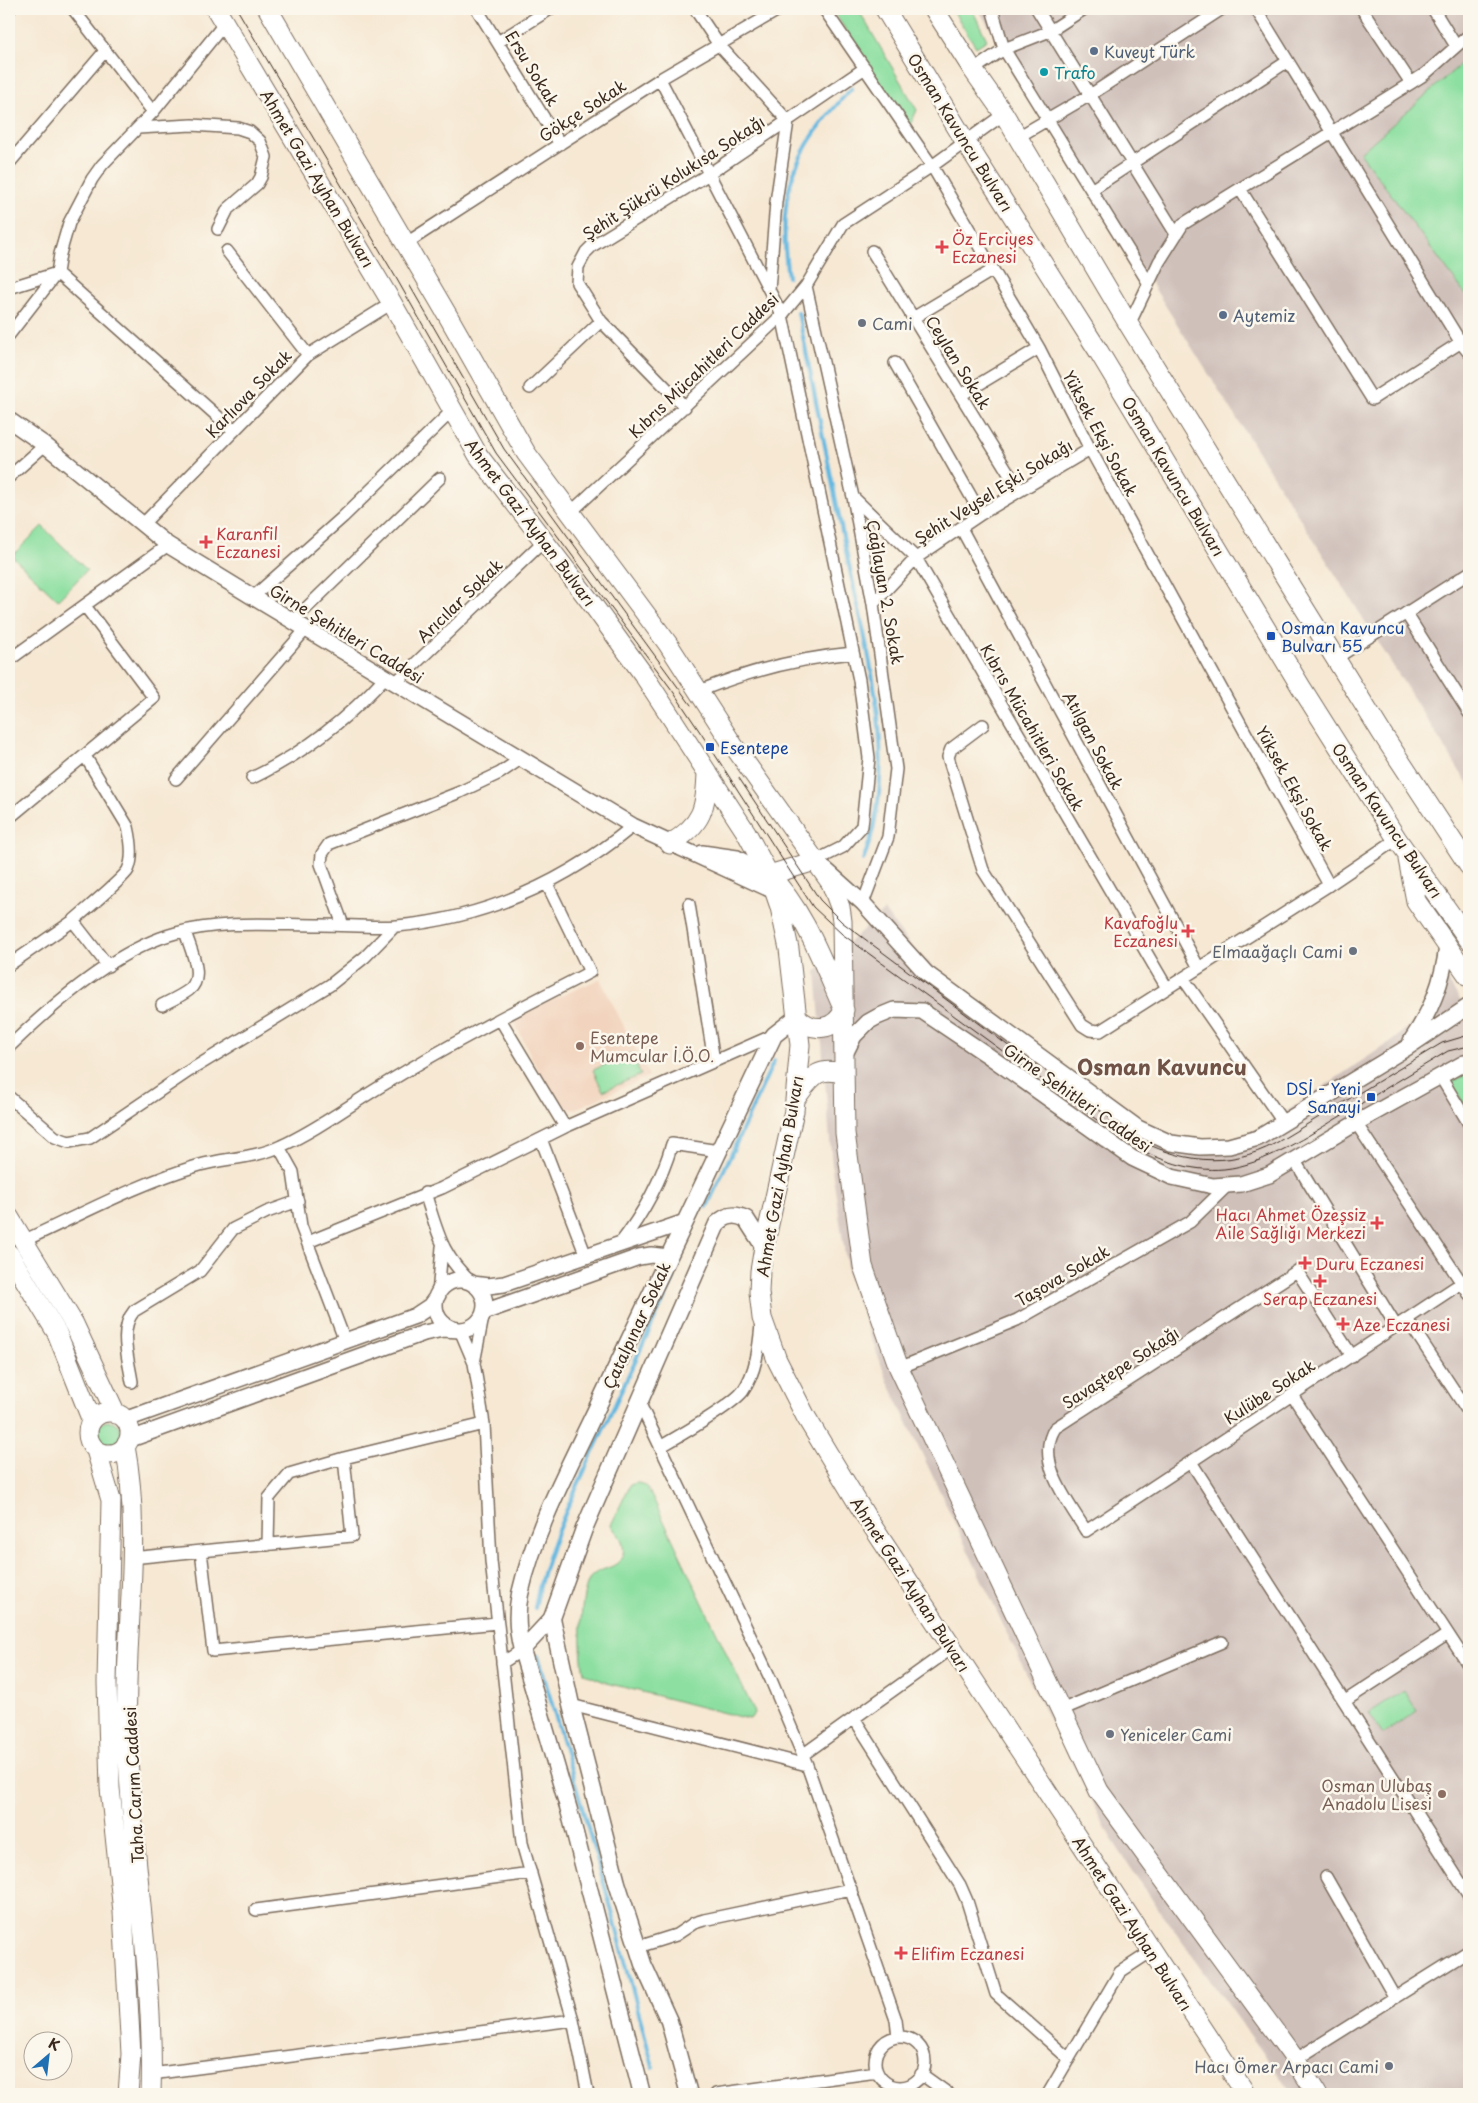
<svg xmlns="http://www.w3.org/2000/svg" width="1478" height="2103" font-family="'Playpen Sans',sans-serif">
	<style>
		.built { fill: #f2d4be }
		.industrial { fill: #cfc0ba }
		.green { fill: #8cdfa0; stroke: #64845f }
		.lines { fill: none; stroke-linecap: round; stroke-linejoin: round }
		.stream { stroke: #64b8e0; stroke-width: 4 }
		.minor-casing { stroke: #7c6c5d; stroke-width: 14 }
		.tertiary-casing { stroke: #7c6c5d; stroke-width: 18 }
		.secondary-casing { stroke: #7c6c5d; stroke-width: 19 }
		.primary-casing { stroke: #7c6c5d; stroke-width: 21 }
		.trunk-casing { stroke: #7c6c5d; stroke-width: 21 }
		.minor { stroke: #fff; stroke-width: 11 }
		.tertiary { stroke: #fff; stroke-width: 15 }
		.secondary { stroke: #fff; stroke-width: 16 }
		.primary { stroke: #fff; stroke-width: 19 }
		.trunk { stroke: #fff; stroke-width: 19 }
		.tram { stroke: #3b2a1e; stroke-width: 1 }
		.service-dot { fill: #5c6f8a; stroke: #fbf7ec; stroke-width: 2 }
		.culture-dot { fill: #0f9aa8; stroke: #fbf7ec; stroke-width: 2 }
		.health-dot { fill: #e0444e; stroke: #fbf7ec; stroke-width: 2 }
		.worship-dot { fill: #6b7280; stroke: #fbf7ec; stroke-width: 2 }
		.transit-dot { fill: #1a4fb4; stroke: #fbf7ec; stroke-width: 2 }
		.education-dot { fill: #8d6e63; stroke: #fbf7ec; stroke-width: 2 }
		.labels { text-anchor: middle; dominant-baseline: central; stroke-width: 5; stroke-linejoin: round; paint-order: stroke }
		.service-label { font-size: 16px; fill: #4e5e75; stroke: #fbf7ec; text-anchor: start }
		.street-label { font-size: 16px; fill: #3b2a1e; stroke: #fbf7ec }
		.culture-label { font-size: 16px; fill: #0d838f; stroke: #fbf7ec; text-anchor: start }
		.health-label { font-size: 16px; fill: #be3a42; stroke: #fbf7ec; text-anchor: start }
		.worship-label { font-size: 16px; fill: #5b616d; stroke: #fbf7ec; text-anchor: start }
		.transit-label { font-size: 16px; fill: #164399; stroke: #fbf7ec; text-anchor: start }
		.education-label { font-size: 16px; fill: #785e54; stroke: #fbf7ec; text-anchor: start }
		.district-label { font-size: 21px; font-weight: bold; fill: #715246; stroke: #fbf7ec }
	</style>
	<rect width="100%" height="100%" fill="#fbf7ec"/>
	<filter id="ink" filterUnits="userSpaceOnUse"><feTurbulence type="fractalNoise" baseFrequency=".02" numOctaves="2"/><feDisplacementMap in="SourceGraphic" scale="10" xChannelSelector="R" yChannelSelector="G"/><feConvolveMatrix kernelMatrix="1 2 1 2 8 2 1 2 1" color-interpolation-filters="sRGB"/></filter>
	<filter id="wash" filterUnits="userSpaceOnUse"><feTurbulence type="fractalNoise" baseFrequency=".0096" numOctaves="4" result="noise"/><feDisplacementMap in="SourceGraphic" scale="20" xChannelSelector="R" yChannelSelector="G"/><feGaussianBlur stdDeviation="1.12" result="paint"/><feColorMatrix in="noise" values="0 0 0 0 0 0 0 0 0 0 0 0 0 0 0 0 0 1.4 0 .05"/><feComposite in="paint" operator="in"/></filter>
	<g filter="url(#wash)">
		<rect width="100%" height="100%" fill="#f6e8d3"/>
		<path class="built" d="M 600,979 L 649,1076 L 573,1110 L 553,1101 L 512,1017 Z"/>
		<path class="industrial" d="M 978,9 L 1469,9 L 1469,786 Z
			M 884,911 L 911,946 L 947,980 L 988,1009 L 1117,1109 L 1168,1135 L 1196,1140 L 1226,1139 L 1254,1133 L 1396,1038 L 1415,1020 L 1423,1008 L 1439,968 L 1469,1013 L 1469,2094 L 1293,2094 L 1159,1910 L 1111,1838 L 1034,1690 L 888,1382 L 849,1280 L 833,1176 L 816,972 Z"/>
		<path class="green" d="M 832,9 L 858,9 L 917,110 L 909,128 Z
			M 952,9 L 972,9 L 987,40 L 976,47 Z
			M 1469,57 L 1469,299 L 1360,153 Z
			M 42,526 L 87,570 L 58,600 L 12,556 Z
			M 632,1053 L 641,1075 L 603,1091 L 593,1070 Z
			M 1469,1074 L 1469,1111 L 1450,1082 Z
			M97 1433a12 12 0 1 1 24 0a12 12 0 1 1-24 0Z
			M 636,1483 C 644,1483 647,1487 651,1494 L 753,1709 L 754,1713 L 751,1718 L 748,1719 L 607,1683 L 588,1675 L 584,1672 C 579,1650 579,1600 589,1580 C 596,1564 631,1573 622,1541 C 620,1535 614,1531 611,1525 L 630,1485 Z
			M 1404,1690 L 1417,1711 L 1383,1734 L 1369,1713 Z"/>
		<g class="lines">
			<path class="stream" d="M 788,277 C 776,190 794,150 852,88
				M 798,312 C 814,390 829,468 845,546 C 865,645 903,763 863,860
				M 707,1207 L 774,1061
				M 535,1608 C 544,1554 570,1502 593,1452 C 620,1394 646,1336 674,1279
				M 538,1656 L 612,1911 L 653,2067"/>
		</g>
	</g>
	<g filter="url(#ink)">
		<g class="lines">
			<g class="minor-casing">
				<path id="minor" d="M 73,9 L 153,112
					M 477,9 L 560,144
					M 695,9 L 719,45 L 788,121 L 776,202 L 769,290
					M 824,9 L 932,166 L 1039,348 L 1090,449 L 1329,885
					M 992,9 L 1004,49 L 1148,282
					M 1037,9 L 1176,234
					M 1256,9 L 1461,343 L 1469,353
					M 1362,9 L 1411,83
					M 1433,9 L 1456,46
					M 9,10 L 10,9
					M 498,42 L 550,9
					M 973,70 L 1004,49 L 1050,31 L 1084,9
					M 660,79 L 782,315 L 859,680 L 869,758 L 862,826 L 843,847 L 815,861
					M 138,128 L 192,125 L 238,128 L 250,132 L 260,141 L 266,157 L 261,177 L 257,184 L 228,209 L 218,229
					M 1018,137 L 1090,95 L 1222,9
					M 9,160 L 11,161 L 105,51
					M 1240,189 L 1372,399 L 1469,337
					M 1091,190 L 1288,61
					M 405,244 L 660,79 L 780,9
					M 227,251 L 308,355
					M 872,251 L 1019,490
					M 806,286 L 853,497 L 873,604 L 896,769 L 888,837 L 863,903
					M 9,288 L 57,273 L 234,431
					M 913,318 L 993,270
					M 1129,325 L 1159,262 L 1183,224 L 1411,83 L 1425,74 L 1469,35
					M 9,335 L 57,273 L 60,254 L 69,223 L 92,179 L 102,165 L 153,112 L 225,23
					M 895,363 L 981,514
					M 530,388 L 601,321
					M 961,395 L 1039,348
					M 685,407 L 601,321 L 577,283 L 578,267 L 586,252 L 592,246 L 709,174 L 865,68
					M 9,477 L 45,445
					M 853,497 L 916,558 L 1167,988
					M 570,513 L 782,315 L 806,286 L 843,224 L 932,166 L 1004,114
					M 143,524 L 308,355 L 392,303
					M 961,528 L 1199,968
					M 253,597 L 343,517 L 453,410
					M 873,604 L 916,558 L 981,514 L 1090,449
					M 1406,613 L 1469,713
					M 293,621 L 440,478
					M 1336,658 L 1469,573
					M 9,660 L 168,545
					M 396,682 L 544,541
					M 699,691 C 749,671 799,658 853,653
					M 983,725 L 951,749 L 948,757 L 983,870 L 1082,1025 L 1090,1030 L 1100,1031 L 1329,885 L 1397,839
					M 85,756 L 128,827 C 131,840 134,857 128,870 C 124,878 83,912 73,921 L 108,966
					M 252,778 C 304,753 347,720 386,676
					M 176,779 L 307,628
					M 9,818 L 154,698 L 85,606
					M 689,904 L 714,1061
					M 343,925 L 321,864 L 322,854 L 329,844 L 460,792 L 500,773 L 522,758
					M 9,965 L 73,921
					M 1183,978 L 1283,1122
					M 162,1005 C 170,1001 181,996 189,990 C 206,977 189,947 185,931
					M 500,1019 L 565,1127
					M 9,1047 C 52,1005 116,949 176,933 C 223,920 273,925 322,925 C 347,925 373,928 397,926 C 486,918 565,882 633,826
					M 1440,1076 L 1469,1124
					M 9,1097 L 55,1137 L 69,1142 L 90,1138 L 189,1071 L 330,985 L 365,957 L 395,926
					M 1356,1123 L 1469,1294
					M 541,1139 L 586,1256
					M 279,1147 L 293,1172 L 301,1226 L 345,1341
					M 1295,1161 L 1396,1326
					M 425,1193 C 438,1233 441,1255 473,1284
					M 23,1241 C 80,1215 141,1182 200,1165 C 227,1158 256,1158 281,1146 C 319,1129 352,1103 388,1082 C 453,1042 522,1007 590,972 L 547,884
					M 308,1242 L 442,1188 L 565,1127 L 774,1035
					M 619,1245 C 643,1214 661,1182 672,1144 L 719,1151
					M 438,1295 L 442,1247
					M 1407,1319 L 1469,1413
					M 460,1330 L 474,1363 L 484,1424 L 491,1561 L 522,1843 L 573,2020 L 588,2094
					M 1352,1356 L 1297,1271 L 1055,1428 C 1034,1461 1069,1503 1086,1531 L 1469,1278
					M 474,1363 L 484,1312
					M 899,1368 L 1017,1320 L 1190,1222 L 1227,1186
					M 132,1382 C 129,1360 118,1330 134,1311 L 200,1271 L 233,1229 L 267,1212 L 298,1201
					M 1292,1395 L 1469,1666
					M 639,1402 L 771,1680 L 807,1765
					M 660,1447 C 679,1436 732,1406 743,1391 C 756,1372 759,1347 761,1325
					M 1191,1462 L 1469,1896
					M 268,1545 L 269,1498 L 289,1474 L 344,1458
					M 201,1551 L 213,1651 L 497,1623
					M 131,1558 L 352,1536 L 344,1458 L 484,1424
					M 502,1663 L 522,1650
					M 1345,1701 L 1448,1634
					M 571,1705 L 807,1765 L 896,2020 L 898,2037
					M 1061,1710 L 1222,1642
					M 854,1718 L 960,1885 L 967,1901 L 996,1994 L 1069,2059
					M 804,1754 L 952,1648
					M 1326,1877 L 1395,1998
					M 256,1910 L 531,1873
					M 638,1947 L 676,1935 L 694,1923 L 704,1920 L 851,1889
					M875 2062a25 25 0 1 1 50 0a25 25 0 1 1-50 0Z
					M 1295,2060 L 1469,1951
					M 151,2074 L 573,2020
					M 921,2074 L 949,2094
					M 716,2094 L 877,2072
					M 1048,2094 L 1120,1972 L 1152,1951"/>
			</g>
			<g class="tertiary-casing">
				<path id="tertiary" d="M 9,420 L 45,445 L 168,545 L 253,597 L 633,826 L 774,891
					M 702,853 L 737,858 L 769,875
					M 826,870 L 863,903 L 926,973 L 1138,1128 L 1171,1143 L 1200,1147 L 1229,1146 L 1258,1138 L 1408,1047 L 1469,1006
					M 1411,1041 C 1431,1011 1443,982 1447,946
					M 845,1054 L 854,1036 L 868,1022 L 877,1017 L 894,1010 L 922,1011 L 986,1054 L 1132,1158 L 1172,1177 L 1213,1186 L 1241,1184 L 1269,1175 L 1356,1123 L 1464,1063 L 1469,1062
					M435 1305a25 25 0 1 1 50 0a25 25 0 1 1-50 0Z
					M 473,1284 L 488,1286 L 504,1284 L 685,1222
					M 484,1312 L 639,1257 L 651,1255 L 668,1257
					M 124,1420 L 415,1316 L 430,1306 L 438,1295
					M 128,1440 L 424,1333 L 443,1329 L 460,1330
					M 522,1650 L 552,1618"/>
			</g>
			<g class="secondary-casing">
				<path id="secondary" d="M 642,2094 L 569,1810 L 522,1650 C 517,1631 516,1613 520,1594 C 536,1524 574,1458 604,1393 C 660,1273 717,1154 774,1035 L 797,1017
					M 689,2094 L 669,2021 L 643,1964 L 617,1883 L 571,1705 L 552,1618 L 584,1529 L 717,1224 C 726,1215 734,1213 746,1219 L 764,1247"/>
			</g>
			<g class="primary-casing">
				<path id="primary" d="M 216,9 L 392,303 L 478,455 L 593,605 L 643,674 L 746,832 L 769,875 L 780,907 L 789,949 L 800,1045 L 794,1111 L 764,1247 L 760,1271 L 759,1292 L 762,1318 L 777,1360 L 806,1417 L 865,1515 L 1246,2094
					M 268,9 L 448,316 L 526,453 L 668,644 L 733,745 L 831,883 L 840,907 L 842,921 L 845,1133 L 863,1266 L 899,1368 L 1099,1791 L 1292,2055 L 1317,2094
					M 670,844 C 703,824 706,808 707,772
					M 797,1017 C 812,1033 835,1031 844,1010 C 823,964 805,911 769,875 L 815,861
					M 796,1098 C 811,1078 817,1065 844,1074
					M 9,1217 L 74,1324 L 116,1414
					M 9,1254 L 57,1333 L 92,1421
					M88 1433a21 21 0 1 1 42 0a21 21 0 1 1-42 0Z
					M 125,1446 C 143,1541 123,1640 127,1736 C 131,1856 155,1975 151,2094
					M 96,1450 L 111,1500 L 107,1683 L 110,1788 L 123,1912 L 131,2054 L 128,2094"/>
			</g>
			<g class="trunk-casing">
				<path id="trunk" d="M 885,9 L 965,141 L 1099,352 L 1301,687 L 1397,839 L 1469,940
					M 934,9 L 973,70 L 1004,114 L 1129,325 L 1381,732 L 1469,866
					M 1408,859 L 1416,901 L 1469,977"/>
			</g>
			<use href="#minor" class="minor"/>
			<use href="#tertiary" class="tertiary"/>
			<use href="#secondary" class="secondary"/>
			<use href="#primary" class="primary"/>
			<use href="#trunk" class="trunk"/>
			<path class="tram" d="M 237,9 L 395,276 L 496,453 L 672,690 L 710,747 L 813,907 L 842,934 L 1130,1144 C 1159,1160 1190,1172 1224,1169 C 1265,1165 1309,1135 1344,1114 C 1378,1093 1413,1072 1448,1051 L 1469,1046
				M 410,286 L 504,449 L 691,705
				M 739,778 L 820,900 L 842,922 L 1018,1053
				M 1131,1136 C 1180,1162 1226,1170 1276,1143 L 1442,1043 L 1469,1035"/>
		</g>
	</g>
	<g class="service-dot">
		<circle cx="1094" cy="51" r="5"/>
		<circle cx="1223" cy="315" r="5"/>
	</g>
	<circle class="culture-dot" cx="1044" cy="72" r="5"/>
	<g class="health-dot">
		<path d="M939.5 239.5h5v5h5v5h-5v5h-5v-5h-5v-5h5z"/>
		<path d="M203.5 534.5h5v5h5v5h-5v5h-5v-5h-5v-5h5z"/>
		<path d="M1185.5 923.5h5v5h5v5h-5v5h-5v-5h-5v-5h5z"/>
		<path d="M1374.5 1215.5h5v5h5v5h-5v5h-5v-5h-5v-5h5z"/>
		<path d="M1302.5 1255.5h5v5h5v5h-5v5h-5v-5h-5v-5h5z"/>
		<path d="M1317.5 1273.5h5v5h5v5h-5v5h-5v-5h-5v-5h5z"/>
		<path d="M1340.5 1316.5h5v5h5v5h-5v5h-5v-5h-5v-5h5z"/>
		<path d="M898.5 1945.5h5v5h5v5h-5v5h-5v-5h-5v-5h5z"/>
	</g>
	<g class="worship-dot">
		<circle cx="862" cy="323" r="5"/>
		<circle cx="1353" cy="951" r="5"/>
		<circle cx="1110" cy="1734" r="5"/>
		<circle cx="1389" cy="2066" r="5"/>
	</g>
	<g class="transit-dot">
		<rect x="1266" y="631" width="10" height="10" rx="2.5"/>
		<rect x="705" y="742" width="10" height="10" rx="2.5"/>
		<rect x="1366" y="1092" width="10" height="10" rx="2.5"/>
	</g>
	<g class="education-dot">
		<circle cx="580" cy="1046" r="5"/>
		<circle cx="1442" cy="1794" r="5"/>
	</g>
	<g class="labels">
		<g class="service-label">
			<text x="1104" y="51">Kuveyt Türk</text>
			<text x="1233" y="315">Aytemiz</text>
		</g>
		<g class="street-label">
			<text transform="translate(533 68) rotate(58)">Ersu Sokak</text>
			<text transform="translate(582 110) rotate(-33)">Gökçe Sokak</text>
			<text transform="translate(961 132) rotate(58)">Osman Kavuncu Bulvarı</text>
			<text transform="translate(673 177) rotate(-33)">Şehit Şükrü Kolukısa Sokağı</text>
			<text transform="translate(318 178) rotate(59)">Ahmet Gazi Ayhan Bulvarı</text>
			<text transform="translate(959 362) rotate(58)">Ceylan Sokak</text>
			<text transform="translate(703 365) rotate(-44)">Kıbrıs Mücahitleri Caddesi</text>
			<text transform="translate(248 393) rotate(-46)">Karlıova Sokak</text>
			<text transform="translate(1101 433) rotate(62)">Yüksek Ekşi Sokak</text>
			<text transform="translate(1174 476) rotate(59)">Osman Kavuncu Bulvarı</text>
			<text transform="translate(993 491) rotate(-32)">Şehit Veysel Eşki Sokağı</text>
			<text transform="translate(531 522) rotate(53)">Ahmet Gazi Ayhan Bulvarı</text>
			<text transform="translate(886 592) rotate(80)">Çağlayan 2. Sokak</text>
			<text transform="translate(459 600) rotate(-44)">Arıcılar Sokak</text>
			<text transform="translate(347 633) rotate(31)">Girne Şehitleri Caddesi</text>
			<text transform="translate(1033 727) rotate(60)">Kıbrıs Mücahitleri Sokak</text>
			<text transform="translate(1094 740) rotate(62)">Atılgan Sokak</text>
			<text transform="translate(1295 788) rotate(61)">Yüksek Ekşi Sokak</text>
			<text transform="translate(1388 820) rotate(56)">Osman Kavuncu Bulvarı</text>
			<text transform="translate(1078 1097) rotate(35)">Girne Şehitleri Caddesi</text>
			<text transform="translate(779 1176) rotate(-80)">Ahmet Gazi Ayhan Bulvarı</text>
			<text transform="translate(1062 1275) rotate(-30)">Taşova Sokak</text>
			<text transform="translate(636 1325) rotate(-65)">Çatalpınar Sokak</text>
			<text transform="translate(1120 1367) rotate(-33)">Savaştepe Sokağı</text>
			<text transform="translate(1269 1391) rotate(-33)">Kulübe Sokak</text>
			<text transform="translate(911 1584) rotate(57)">Ahmet Gazi Ayhan Bulvarı</text>
			<text transform="translate(133 1785) rotate(-93)">Taha Carım Caddesi</text>
			<text transform="translate(1133 1923) rotate(57)">Ahmet Gazi Ayhan Bulvarı</text>
		</g>
		<g class="culture-label">
			<text x="1054" y="72">Trafo</text>
		</g>
		<g class="health-label">
			<text x="952" y="238">Öz Erciyes<tspan x="952" dy="18">Eczanesi</tspan></text>
			<text x="216" y="533">Karanfil<tspan x="216" dy="18">Eczanesi</tspan></text>
			<text x="1178" y="922" text-anchor="end">Kavafoğlu<tspan x="1178" dy="18">Eczanesi</tspan></text>
			<text x="1366" y="1214" text-anchor="end">Hacı Ahmet Özeşsiz<tspan x="1366" dy="18">Aile Sağlığı Merkezi</tspan></text>
			<text x="1315" y="1263">Duru Eczanesi</text>
			<text x="1320" y="1298" text-anchor="middle">Serap Eczanesi</text>
			<text x="1353" y="1324">Aze Eczanesi</text>
			<text x="911" y="1953">Elifim Eczanesi</text>
		</g>
		<g class="worship-label">
			<text x="872" y="323">Cami</text>
			<text x="1343" y="951" text-anchor="end">Elmaağaçlı Cami</text>
			<text x="1120" y="1734">Yeniceler Cami</text>
			<text x="1379" y="2066" text-anchor="end">Hacı Ömer Arpacı Cami</text>
		</g>
		<g class="transit-label">
			<text x="1281" y="627">Osman Kavuncu<tspan x="1281" dy="18">Bulvarı 55</tspan></text>
			<text x="720" y="747">Esentepe</text>
			<text x="1361" y="1088" text-anchor="end">DSİ - Yeni<tspan x="1361" dy="18">Sanayi</tspan></text>
		</g>
		<g class="education-label">
			<text x="590" y="1037">Esentepe<tspan x="590" dy="18">Mumcular İ.Ö.O.</tspan></text>
			<text x="1432" y="1785" text-anchor="end">Osman Ulubaş<tspan x="1432" dy="18">Anadolu Lisesi</tspan></text>
		</g>
		<g class="district-label">
			<text x="1162" y="1066">Osman Kavuncu</text>
		</g>
	</g>
	<rect width="1478" height="2103" fill="none" stroke="#fbf7ec" stroke-width="30"/>
	<g transform="translate(48 2056) rotate(28)"><circle r="24" fill="#fbf7ec" stroke="#aea59a"/>
	<path d="M0-4L9 19L0 12L-9 19Z" fill="#1f6fb2"/>
	<text y="-8" font-size="14" font-weight="bold" text-anchor="middle" fill="#3b2a1e">K</text>
	</g>
</svg>
